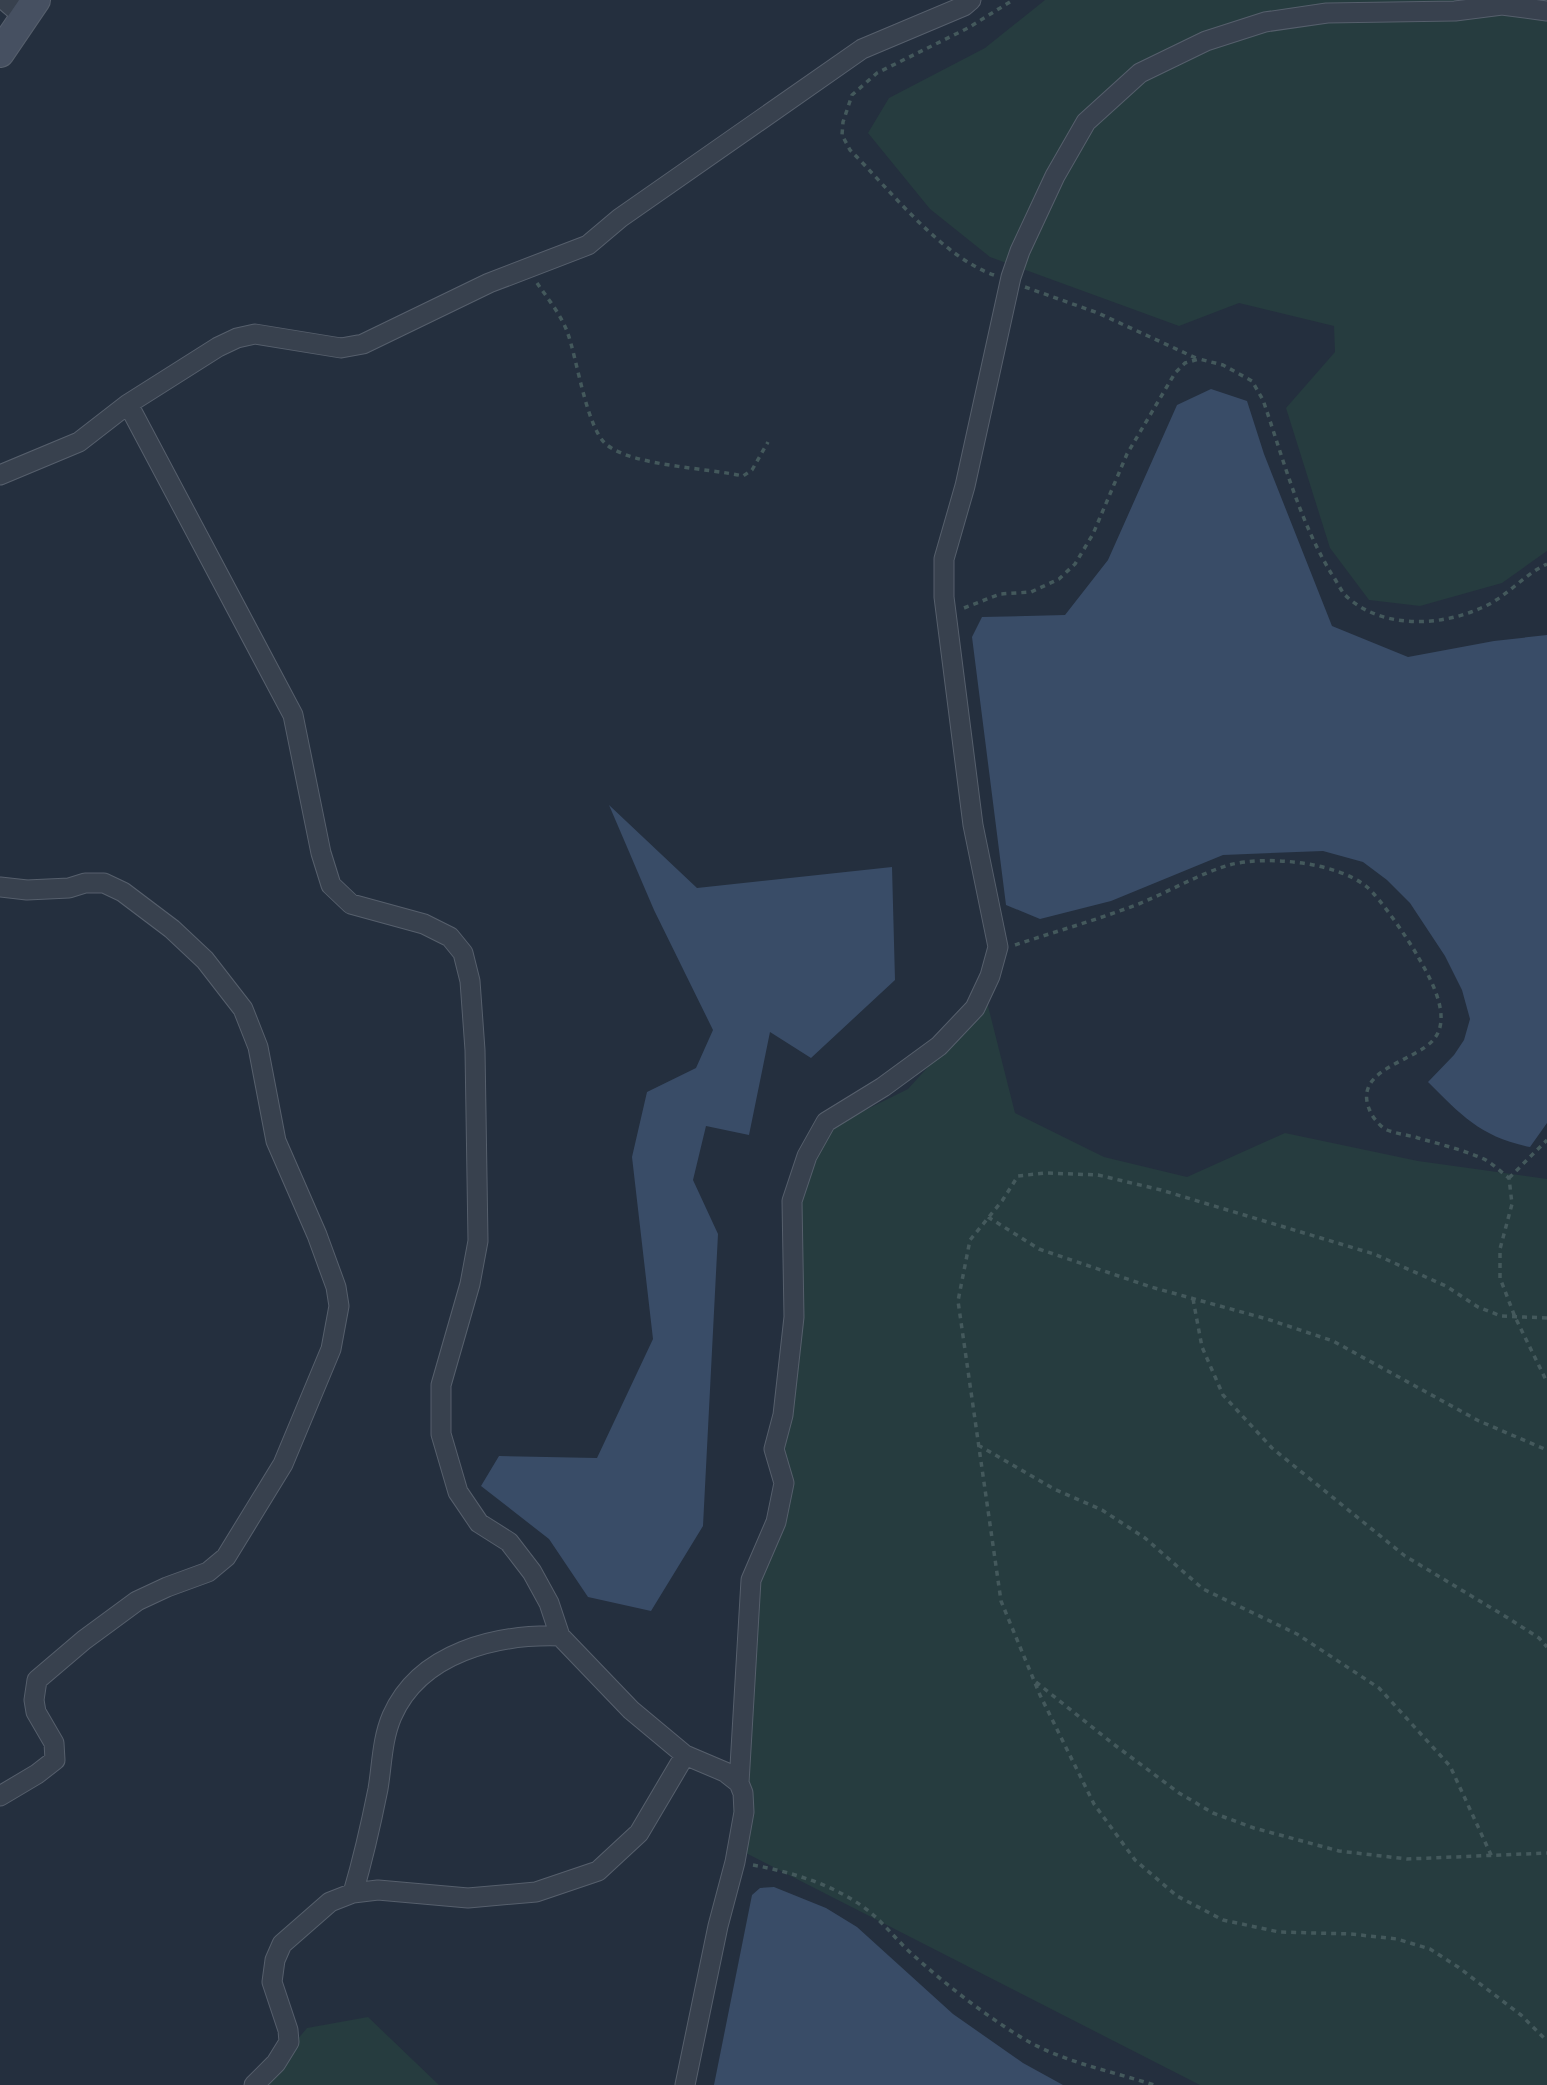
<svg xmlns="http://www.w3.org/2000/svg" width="1547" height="2085" font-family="Mulish,sans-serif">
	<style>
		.green { fill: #263c3f }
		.water { fill: #394c67 }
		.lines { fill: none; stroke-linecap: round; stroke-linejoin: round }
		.street-casing { stroke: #565f6c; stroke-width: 21 }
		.secondary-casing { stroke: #565f6c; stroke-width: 30 }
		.path { stroke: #44595c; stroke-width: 3.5; stroke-dasharray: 5 5; stroke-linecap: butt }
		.street { stroke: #38414e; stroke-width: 19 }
		.secondary { stroke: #465061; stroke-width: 28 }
	</style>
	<rect width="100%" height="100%" fill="#242f3e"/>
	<path class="green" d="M 1045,0 L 1547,0 L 1547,551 L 1502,583 L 1420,606 L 1369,600 L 1330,548 L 1286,408 L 1335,352 L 1334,326 L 1239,303 L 1179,326 L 990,257 L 930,209 L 868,133 L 889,98 L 985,48 Z
		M 987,1002 L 1015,1113 L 1104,1157 L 1187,1177 L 1285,1133 L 1418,1161 L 1547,1179 L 1547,2085 L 1200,2085 L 732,1846 L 737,1724 L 801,1335 L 799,1227 L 809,1138 L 908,1089 Z
		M 368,2017 L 439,2085 L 259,2085 L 307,2028 Z"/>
	<path class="water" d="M 1211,389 L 1247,401 L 1264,454 L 1332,626 L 1408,657 L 1494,641 L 1547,635 L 1547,1123 L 1530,1147 C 1481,1137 1462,1116 1428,1082 L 1454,1055 L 1464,1040 L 1470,1019 L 1462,990 L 1445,956 L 1410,903 L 1387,880 L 1363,862 L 1323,851 L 1223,855 L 1111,901 L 1040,919 L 1006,905 L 972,637 L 982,617 L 1065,615 L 1108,560 L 1177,405 Z
		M 609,805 L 697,888 L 892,867 L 895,980 L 811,1058 L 770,1032 L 749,1135 L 706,1126 L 693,1180 L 718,1234 L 703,1526 L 651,1611 L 588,1597 L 549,1539 L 481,1486 L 499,1456 L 597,1458 L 653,1339 L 632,1157 L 647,1092 L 696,1068 L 713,1030 L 654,910 Z
		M 774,1887 L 826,1908 L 857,1927 L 953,2014 L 1023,2063 L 1063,2085 L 714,2085 L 752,1895 L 760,1888 Z"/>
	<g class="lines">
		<g class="street-casing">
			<path id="street" d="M 4,0 L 25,18
				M 128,404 L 293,715 L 321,853 L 331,885 L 351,904 L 424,924 L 450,937 L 463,953 L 470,981 L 475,1050 L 478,1241 L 470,1284 L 441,1385 L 441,1434 L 458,1492 L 479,1523 L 509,1542 L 532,1572 L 549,1603 L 560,1636 L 631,1710 L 685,1755 L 725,1772 L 739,1783 L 743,1793 L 744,1812 L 735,1862 L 718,1926 L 685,2085
				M 0,475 L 79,442 L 128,404 L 218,347 L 237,338 L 255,334 L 341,348 L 363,344 L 489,283 L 588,245 L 620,218 L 862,49 L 964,6 L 971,0
				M 0,887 L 27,890 L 69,888 L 85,883 L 104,883 L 123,892 L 172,929 L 205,960 L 243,1009 L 258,1047 L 276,1141 L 317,1235 L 336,1287 L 339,1306 L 331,1349 L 283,1464 L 226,1557 L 208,1572 L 167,1587 L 137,1601 L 84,1640 L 37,1680 L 34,1700 L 36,1712 L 54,1743 L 55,1760 L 37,1774 L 0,1796
				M 739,1783 L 751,1580 L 776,1522 L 784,1483 L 774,1449 L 783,1415 L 794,1317 L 792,1201 L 807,1156 L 826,1122 L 883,1087 L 939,1046 L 975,1008 L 990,976 L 998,947 L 973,825 L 944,597 L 944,559 L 965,486 L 1011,277 L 1020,251 L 1055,176 L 1086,122 L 1140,73 L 1206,41 L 1265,22 L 1327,13 L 1455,11 L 1502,5 L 1547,11
				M 353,1893 C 363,1859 371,1824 378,1789 C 382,1765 382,1739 392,1716 C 420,1652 497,1634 560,1636
				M 254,2085 L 276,2063 L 289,2042 L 288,2030 L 272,1982 L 275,1960 L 282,1944 L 330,1902 L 353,1893 L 378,1890 L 468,1898 L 536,1892 L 598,1871 L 639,1833 L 685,1755"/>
		</g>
		<g class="secondary-casing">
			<path id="secondary" d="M 0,53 L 36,0"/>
		</g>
		<path class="path" d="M 994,275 C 942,257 890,190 850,150 L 842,135 L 843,122 L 852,95 L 877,73 L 968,28 L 1013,0
			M 537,283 C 548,299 562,316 568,334 C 577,359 587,430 607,445 C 633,466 708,468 743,476 L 752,470 L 768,442
			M 1025,287 L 1098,313 L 1198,359
			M 964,608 L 1000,594 L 1031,592 L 1059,579 L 1075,564 L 1093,534 L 1127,454 L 1175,373 L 1185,363 L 1199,359 L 1223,365 L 1252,381 L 1263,400 C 1283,458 1299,520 1331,573 C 1336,580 1340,589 1345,595 C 1380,629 1439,627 1481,608 C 1506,598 1523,575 1547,564
			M 1015,945 C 1057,931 1100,919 1141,903 C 1170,891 1199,874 1229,865 C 1266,855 1337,862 1367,887 C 1380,898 1408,939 1417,955 C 1429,976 1453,1016 1434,1039 C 1415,1063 1347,1069 1372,1115 C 1375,1120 1382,1128 1387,1130 C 1397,1134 1408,1135 1418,1138 C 1440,1144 1463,1150 1484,1159 C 1493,1164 1501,1172 1509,1178 L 1512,1204 L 1500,1249 L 1500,1278 L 1515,1317 L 1547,1382
			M 1509,1178 L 1547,1140
			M 988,1217 L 1039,1249 L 1151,1287 L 1267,1319 L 1333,1341 L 1479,1421 L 1547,1450
			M 1193,1299 L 1202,1347 L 1223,1395 L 1272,1448 L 1405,1556 L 1508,1618 L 1539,1638 L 1547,1647
			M 1547,1318 L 1501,1316 L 1478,1307 L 1446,1286 L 1374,1254 L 1161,1190 L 1098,1175 L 1045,1173 L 1018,1176 L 1002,1201 L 970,1240 L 958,1301 L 1001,1601 L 1040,1695 L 1094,1804 L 1135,1860 L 1177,1896 L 1223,1920 L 1279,1932 L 1351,1934 L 1397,1939 L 1430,1949 L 1458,1967 L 1521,2015 L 1547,2041
			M 978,1445 L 1054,1489 L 1102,1510 L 1145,1538 L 1203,1589 L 1297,1634 L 1379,1688 L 1450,1766 L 1492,1857
			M 1036,1682 L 1112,1743 L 1179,1793 L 1213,1813 L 1254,1828 L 1339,1851 L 1407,1859 L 1547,1853
			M 753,1865 C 791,1872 831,1884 862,1906 C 882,1920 895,1939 912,1954 C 945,1984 981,2012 1019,2036 C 1061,2062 1108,2070 1154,2085"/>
		<use href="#street" class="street"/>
		<use href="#secondary" class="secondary"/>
	</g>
</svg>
